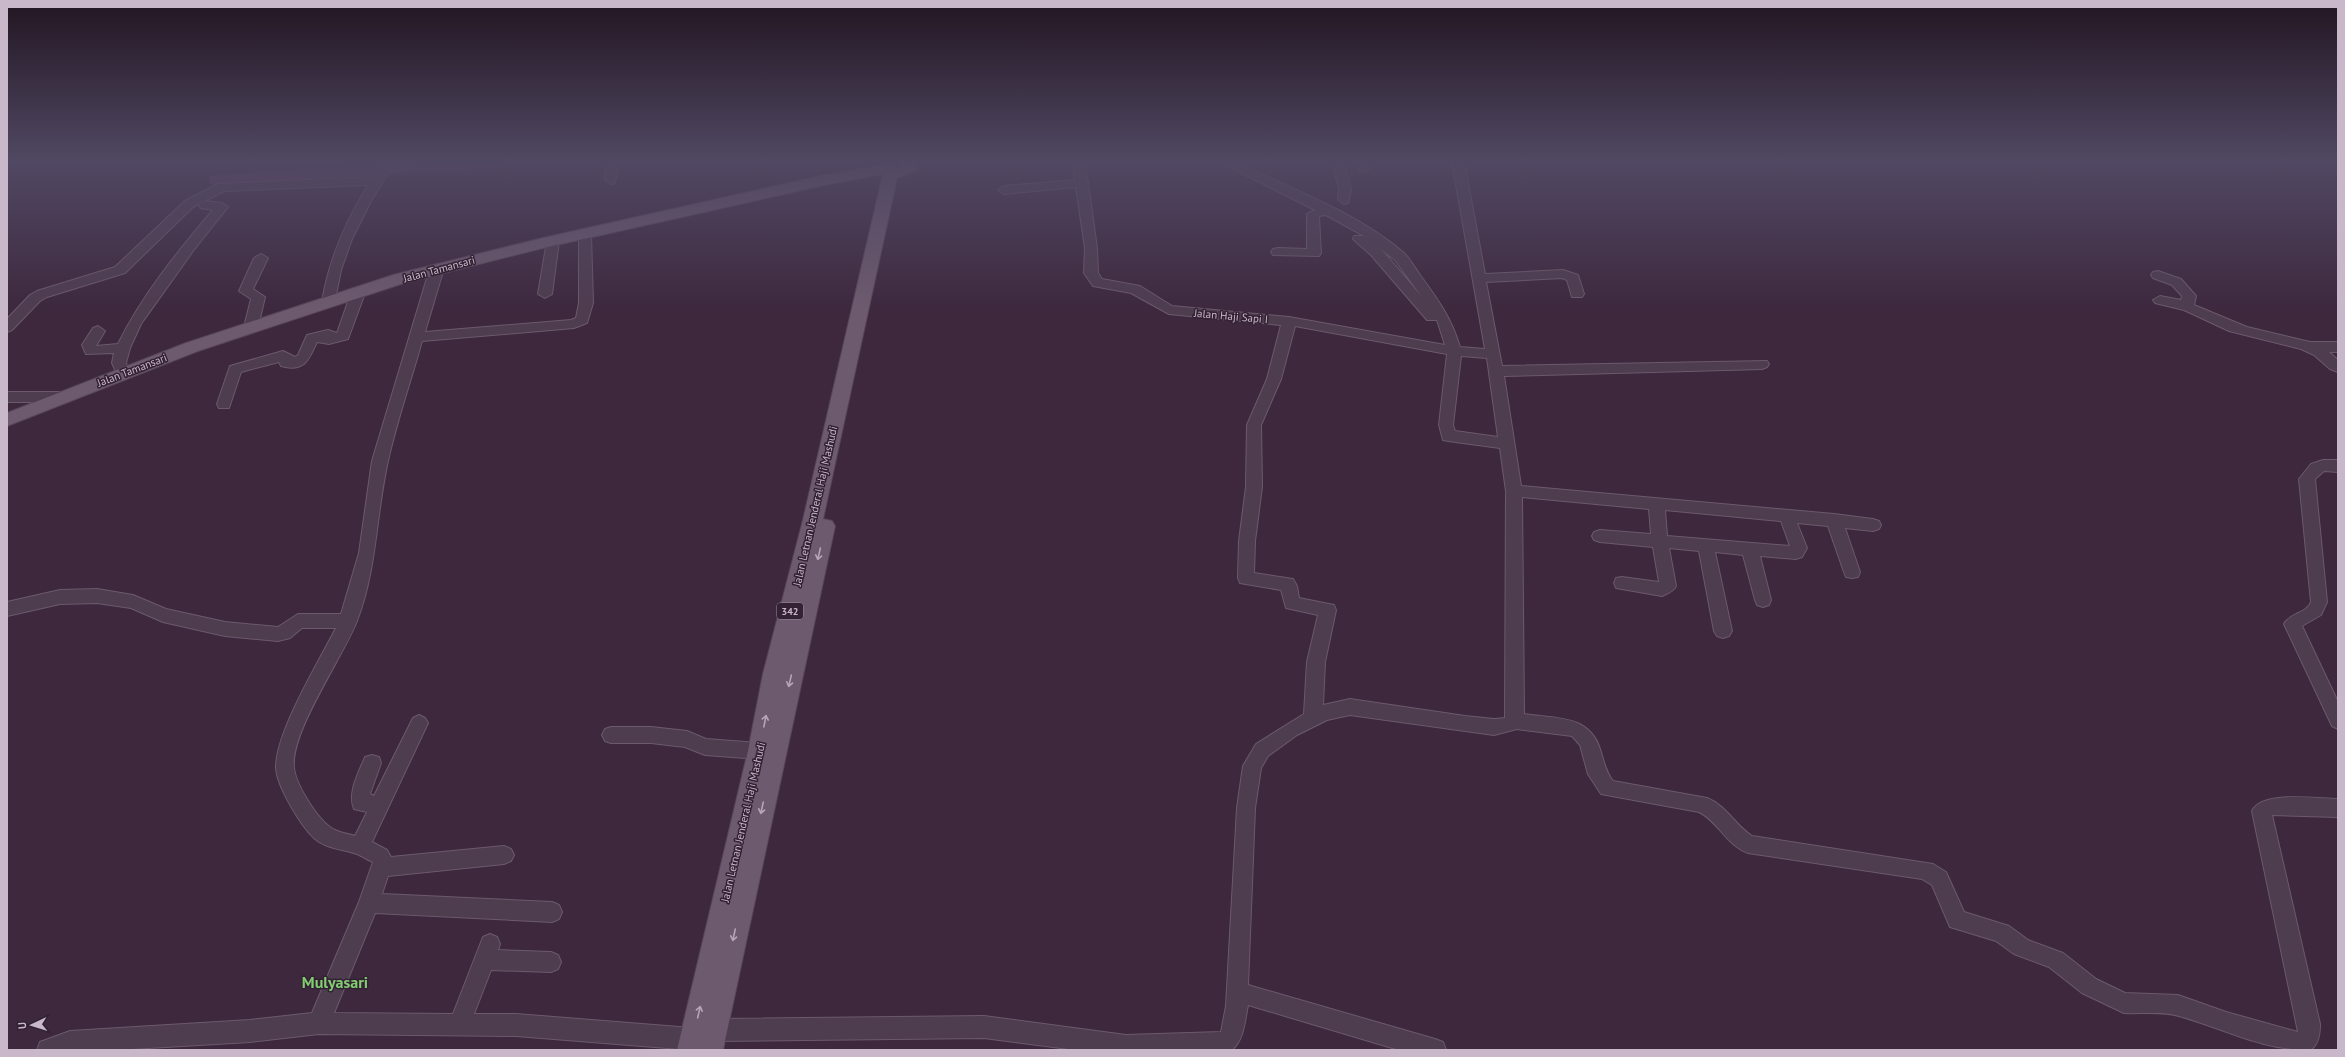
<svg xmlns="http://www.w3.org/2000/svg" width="2345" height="1057" font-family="'PT Sans',sans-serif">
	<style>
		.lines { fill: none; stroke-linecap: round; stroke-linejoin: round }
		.canal { stroke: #5e3a5f; stroke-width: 10 }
		.minor-casing { stroke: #6c5a6c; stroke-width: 2 }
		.major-casing { stroke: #574558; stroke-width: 2 }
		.minor { fill: #4e3c4f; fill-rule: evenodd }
		.major { fill: #6d5a6e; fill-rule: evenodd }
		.oneway { stroke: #b7a5b7 }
		.labels { text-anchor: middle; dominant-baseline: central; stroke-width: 3; stroke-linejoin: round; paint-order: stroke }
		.shield { fill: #332134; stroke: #9c8b9c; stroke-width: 1 }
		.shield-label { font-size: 10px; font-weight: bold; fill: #c9b8c9 }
		.street-label { font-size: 11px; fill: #c9b8c9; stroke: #332134 }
		.near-quarter-label { font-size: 16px; font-weight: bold; fill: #82cc71; stroke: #332134 }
	</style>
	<rect width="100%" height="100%" fill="#3d283e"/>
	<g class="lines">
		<path class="canal" d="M 214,180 L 506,162"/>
		<g class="minor-casing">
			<path id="minor" d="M 384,162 L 415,162 L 409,166 L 392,167 L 372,199 L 352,239 L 341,270 L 334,305 L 329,306 L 322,302 C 329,259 345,222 368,185 L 224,191 L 193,207 L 125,273 L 47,297 L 40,301 L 12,330 L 7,332 L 7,319 L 30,295 L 37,291 L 115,267 L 185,201 L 218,184 L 373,177 Z
				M 607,162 L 619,162 L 615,183 L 611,184 L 605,180 Z
				M 1073,162 L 1085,162 L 1097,248 L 1098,273 L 1102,279 L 1140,286 L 1172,306 L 1289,317 L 1445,345 L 1437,320 L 1427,320 L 1371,255 L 1353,239 L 1354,236 L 1364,236 L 1326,215 L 1319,216 L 1321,253 L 1319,256 L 1273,255 L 1271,252 L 1273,249 L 1278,248 L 1307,249 L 1307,214 L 1315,210 L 1220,162 L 1235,162 C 1290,188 1358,213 1404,253 C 1410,259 1415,268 1420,275 C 1438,300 1451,317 1460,347 L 1485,349 L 1452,162 L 1464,162 L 1485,274 L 1563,270 L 1578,275 L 1584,294 L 1582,297 L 1572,297 L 1567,280 L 1562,278 L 1486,282 L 1502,366 L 1767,361 L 1769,364 L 1767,367 L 1762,369 L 1504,376 L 1521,486 L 1834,514 L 1873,519 L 1879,521 L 1881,525 L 1879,529 L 1873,531 L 1845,528 L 1860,572 L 1858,577 L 1852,578 L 1846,577 L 1844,572 L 1828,526 L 1797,523 L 1807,548 L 1802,557 L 1796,559 L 1760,556 L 1771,600 L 1769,605 L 1763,607 L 1757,605 L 1755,600 L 1743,555 L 1715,552 L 1732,631 L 1729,636 L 1723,638 L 1717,636 L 1714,631 L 1699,551 L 1669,548 L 1676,586 C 1673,592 1668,593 1662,596 L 1616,588 L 1614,583 L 1616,578 L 1622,577 L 1659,582 L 1653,547 L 1600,542 L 1594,540 L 1592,536 L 1594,532 L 1600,530 L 1651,534 L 1649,509 L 1522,497 L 1524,714 C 1555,719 1589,714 1600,749 C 1604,761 1605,771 1613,781 L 1707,798 C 1727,806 1734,824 1752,836 L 1933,864 L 1946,872 L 1964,912 L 2009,926 L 2028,940 L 2063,953 L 2096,979 L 2125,993 L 2178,995 L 2226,1012 L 2298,1032 L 2252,811 C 2262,790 2317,799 2338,799 L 2338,817 L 2272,815 L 2320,1024 C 2320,1033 2319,1045 2310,1050 C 2261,1050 2225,1029 2179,1016 C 2163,1011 2141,1014 2124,1013 L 2082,993 L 2049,967 L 2014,954 L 1996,941 L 1950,927 L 1932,885 L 1922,879 L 1748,853 C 1725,844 1718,821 1699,812 L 1601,794 L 1588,774 L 1580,745 L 1572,736 L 1517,729 L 1494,735 L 1350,715 L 1327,720 L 1297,735 L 1268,756 L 1261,768 L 1255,808 L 1248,985 L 1435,1039 L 1443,1042 L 1446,1050 L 1399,1050 L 1248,1005 C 1245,1020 1244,1040 1232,1050 L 1076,1050 L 984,1038 L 715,1041 L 707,1038 L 704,1030 L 707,1022 L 715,1019 L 984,1016 L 1126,1035 L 1221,1032 L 1226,1006 L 1237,808 L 1243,766 L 1256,744 L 1304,714 L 1307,662 L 1318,615 L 1286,608 L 1281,590 L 1240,583 L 1238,578 L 1239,541 L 1246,487 L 1247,425 L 1267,379 L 1281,325 L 1169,314 L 1131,293 L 1093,286 L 1084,273 L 1085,248 L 1076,187 L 1004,194 L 998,190 L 1004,186 L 1075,180 ZM 1364,236 L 1395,260 L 1422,297 L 1381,249 ZM 1295,326 L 1447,354 L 1439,425 L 1443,440 L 1448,441 L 1500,448 L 1506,491 L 1505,718 L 1494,719 L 1465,716 L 1350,699 L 1323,705 L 1325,662 L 1336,610 L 1334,605 L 1299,598 L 1297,586 L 1293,579 L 1254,573 L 1255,541 L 1262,487 L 1261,425 L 1281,379 ZM 1461,356 L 1487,358 L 1498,437 L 1455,431 L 1453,425 ZM 1665,510 L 1781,521 L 1790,546 L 1667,536 Z
				M 1332,162 L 1344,162 L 1351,189 L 1348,203 L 1344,204 L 1338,200 L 1339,189 Z
				M 1356,162 L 1368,162 L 1370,169 L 1364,173 L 1360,172 Z
				M 205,201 L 222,203 L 228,207 L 193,251 L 141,324 L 130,348 L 126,363 L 130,373 L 128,376 L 118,376 L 112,363 L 114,353 L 86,354 L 82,345 L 93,328 L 98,326 L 105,331 L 96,346 L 118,344 C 142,295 178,251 213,210 L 201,208 L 199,205 L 201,202 Z
				M 585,230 L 591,234 L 593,303 L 587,323 L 574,328 L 422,341 C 411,381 397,420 388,461 C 376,514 377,569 357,621 C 343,657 290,732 294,768 C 296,785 319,823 335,830 C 341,833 349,834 355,836 L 367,812 L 354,809 C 347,793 359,772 365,757 L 372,755 L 379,757 L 381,763 L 370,794 L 374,796 L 413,718 L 419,715 L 425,718 L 428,723 L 372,842 L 387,850 L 391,857 L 504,846 L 511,849 L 514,855 L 511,861 L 504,864 L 388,876 L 382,894 L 552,902 L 559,905 L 562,912 L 559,919 L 552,922 L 375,913 L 334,1013 L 453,1014 L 483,937 L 490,934 L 497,937 L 500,944 L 498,950 L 551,952 L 558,955 L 561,962 L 558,969 L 551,972 L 491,970 L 474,1014 L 516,1014 L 692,1028 L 700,1031 L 703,1039 L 700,1047 L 692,1050 L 516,1036 L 319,1034 L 250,1042 L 115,1050 L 37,1050 L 40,1042 L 70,1031 L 250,1020 L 312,1013 L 359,902 L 373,862 C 368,860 362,856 357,854 C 343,849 326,849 314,838 C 301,826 276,785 276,767 C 276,732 319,661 336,628 L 302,628 L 290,638 L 278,641 L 225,636 L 163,622 L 131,608 L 97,603 L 60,604 L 7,616 L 7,602 L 60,590 L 97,589 L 133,595 L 166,609 L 225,622 L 278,627 L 298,614 L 341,614 L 359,553 L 372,461 L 430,268 L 437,264 L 444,268 L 425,332 L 571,320 L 576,318 L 579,303 L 579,234 Z
				M 553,237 L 559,241 L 552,294 L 545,298 L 538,294 L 547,241 Z
				M 261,254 L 268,258 L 253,289 L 265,297 L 258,327 L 251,332 L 244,327 L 251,299 L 239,291 L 254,258 Z
				M 2158,271 L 2181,279 L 2196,296 L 2194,305 L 2247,327 L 2310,342 L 2338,342 L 2338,352 L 2329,352 L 2338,360 L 2338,372 L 2330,369 L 2314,355 L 2301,349 L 2229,331 L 2184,310 L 2155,303 L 2153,300 L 2160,296 L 2181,300 L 2182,296 L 2172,285 L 2153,278 L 2151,275 L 2153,272 Z
				M 358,289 L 365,293 L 348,339 L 329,344 L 317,342 C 309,358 306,373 281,366 L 279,362 L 241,372 L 229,408 L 219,408 L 217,404 L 230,366 L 283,351 L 295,357 L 298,355 L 307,335 L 328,330 L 337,333 L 351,293 Z
				M 7,392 L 61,392 L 66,393 L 68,397 L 66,401 L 61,402 L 7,402 Z
				M 2323,460 L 2338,460 L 2338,472 L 2324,471 L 2315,479 L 2327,602 L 2321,615 L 2302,626 L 2338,702 L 2338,729 L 2332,726 L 2284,624 C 2290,613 2307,613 2311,602 L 2299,479 L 2311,464 Z
				M 611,727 L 651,727 L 687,731 L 706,739 L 759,743 L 765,745 L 768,751 L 765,757 L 759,759 L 705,755 L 685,747 L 651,743 L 611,743 L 605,741 L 602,735 L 605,729 Z"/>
		</g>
		<g class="major-casing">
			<path id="major" d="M 883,162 L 897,162 L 895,167 L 898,168 L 902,166 L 900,162 L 914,162 L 918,168 L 915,171 L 897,178 L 823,519 L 832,521 L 835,526 L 723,1050 L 677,1050 L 748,751 L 763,674 L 803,520 L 883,174 L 825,185 L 543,248 L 404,283 L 198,351 L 7,426 L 7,413 L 186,343 L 393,275 L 543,238 L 825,175 L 881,165 Z"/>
		</g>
		<use href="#minor" class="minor"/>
		<use href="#major" class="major"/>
	</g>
	<defs><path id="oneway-shaft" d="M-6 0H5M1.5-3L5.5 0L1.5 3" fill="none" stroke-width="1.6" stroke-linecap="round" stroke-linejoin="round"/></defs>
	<g class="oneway">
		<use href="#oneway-shaft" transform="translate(819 554) rotate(103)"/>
		<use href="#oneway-shaft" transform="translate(790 681) rotate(103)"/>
		<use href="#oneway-shaft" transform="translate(765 721) rotate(-79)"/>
		<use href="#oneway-shaft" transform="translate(762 808) rotate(102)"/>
		<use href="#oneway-shaft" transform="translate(734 935) rotate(102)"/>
		<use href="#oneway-shaft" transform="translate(699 1012) rotate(-77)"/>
	</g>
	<linearGradient id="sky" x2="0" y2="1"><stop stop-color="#221622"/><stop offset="0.52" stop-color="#514863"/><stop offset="1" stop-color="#514863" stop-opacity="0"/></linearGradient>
	<rect width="2345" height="310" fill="url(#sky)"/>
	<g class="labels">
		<rect class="shield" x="777" y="603" width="26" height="16" rx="3"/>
		<g class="shield-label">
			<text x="790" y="611">342</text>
		</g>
		<g class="street-label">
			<text transform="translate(439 269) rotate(-15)">Jalan Tamansari</text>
			<text transform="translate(1231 316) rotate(5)">Jalan Haji Sapi I</text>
			<text transform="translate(132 370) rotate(-21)">Jalan Tamansari</text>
			<text transform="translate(815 506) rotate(-77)">Jalan Letnan Jenderal Haji Mashudi</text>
			<text transform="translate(743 822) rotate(-77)">Jalan Letnan Jenderal Haji Mashudi</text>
		</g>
		<g class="near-quarter-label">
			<text x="335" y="982">Mulyasari</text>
		</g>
	</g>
	<rect width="2345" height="1057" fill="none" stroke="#c9b8c9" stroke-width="16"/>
	<g transform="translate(32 1025) rotate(266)" stroke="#332134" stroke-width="3" paint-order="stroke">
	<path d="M0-3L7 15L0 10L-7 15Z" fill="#c9b8c9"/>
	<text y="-6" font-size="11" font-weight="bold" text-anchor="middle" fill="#c9b8c9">U</text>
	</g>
</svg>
